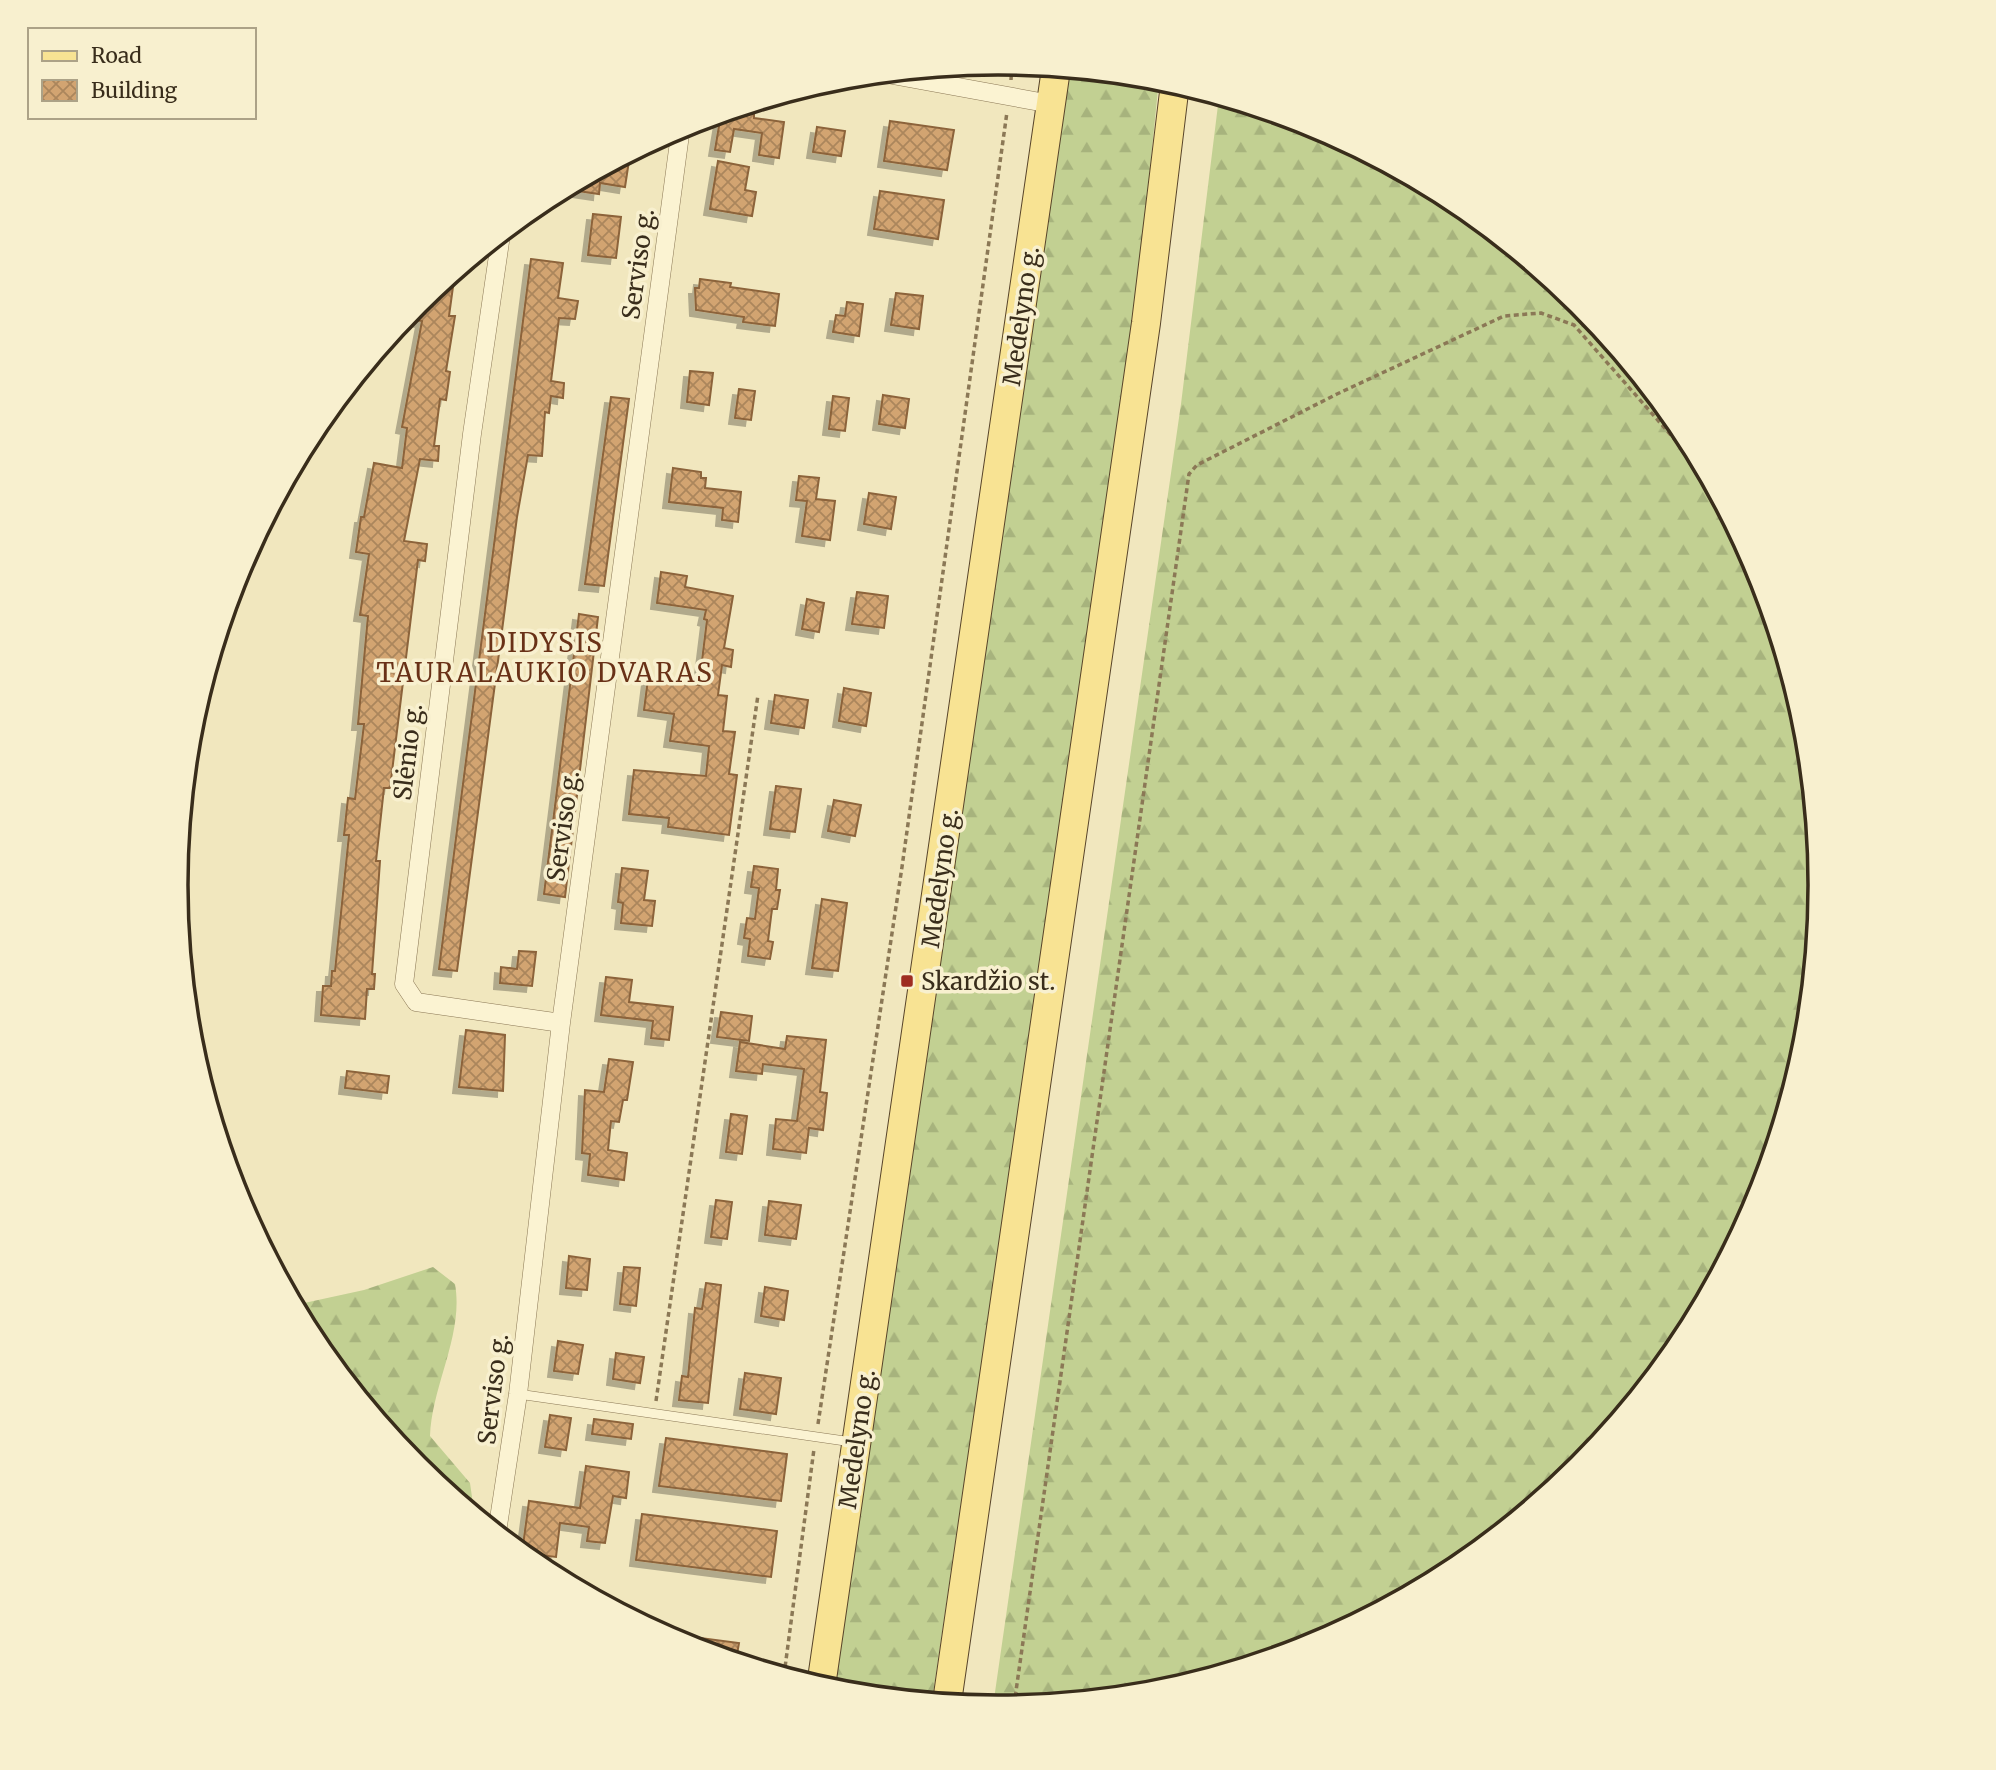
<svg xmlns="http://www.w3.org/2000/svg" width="1996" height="1770" font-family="Merriweather,serif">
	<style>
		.forest { fill: url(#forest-firs) }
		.building { fill: url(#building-cross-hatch); stroke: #8c633a; stroke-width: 2; filter: url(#shadow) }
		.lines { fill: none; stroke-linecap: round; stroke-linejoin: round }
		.lane-casing { stroke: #8b7856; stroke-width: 10 }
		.street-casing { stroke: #8b7856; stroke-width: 19 }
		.primary-casing { stroke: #58442a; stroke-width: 30 }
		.path { stroke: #8b7856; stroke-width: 3.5; stroke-dasharray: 5 3.5; stroke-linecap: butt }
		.lane { stroke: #fbf3d2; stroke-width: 9 }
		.street { stroke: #fbf3d2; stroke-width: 18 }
		.primary { stroke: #f8e393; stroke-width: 28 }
		.poi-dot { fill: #9e2d21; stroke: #f8f0cf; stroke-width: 2.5 }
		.labels { text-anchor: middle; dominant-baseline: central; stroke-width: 7; stroke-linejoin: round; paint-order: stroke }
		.street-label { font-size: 24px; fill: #392d1b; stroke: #f8f0cf }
		.poi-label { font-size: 24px; fill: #392d1b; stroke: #f8f0cf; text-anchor: start }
		.neighbourhood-label { font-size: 26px; letter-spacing: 2px; fill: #693117; stroke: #f8f0cf }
		.rim { fill: none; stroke: #392d1b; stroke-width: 3.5 }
	</style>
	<defs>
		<pattern id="forest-firs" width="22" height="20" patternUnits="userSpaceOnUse" patternTransform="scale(1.75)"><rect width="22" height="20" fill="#c2d092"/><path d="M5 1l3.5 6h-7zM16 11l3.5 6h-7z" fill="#a7b37d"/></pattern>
		<pattern id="building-cross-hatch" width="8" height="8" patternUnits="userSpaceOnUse" patternTransform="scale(1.75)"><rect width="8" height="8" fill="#d2a471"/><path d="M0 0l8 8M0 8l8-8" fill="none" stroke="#ab865c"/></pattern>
		<filter id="shadow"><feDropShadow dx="-6" dy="6" stdDeviation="0" flood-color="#0004"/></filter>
	</defs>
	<rect width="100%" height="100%" fill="#f1e7be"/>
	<path class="forest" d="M 1069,70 L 1159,79 L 1136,310 L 932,1701 L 837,1691 L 834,1690 Z
		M 1219,97 L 1313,126 L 1455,202 L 1580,304 L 1682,429 L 1758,571 L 1804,725 L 1820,885 L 1804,1046 L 1757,1200 L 1681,1342 L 1579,1467 L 1454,1569 L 1312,1645 L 1158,1691 L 993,1706 L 1181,404 Z
		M 433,1267 L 455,1284 C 464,1334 432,1385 430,1436 L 470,1483 L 473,1504 C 420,1488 322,1355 295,1305 L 364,1290 Z"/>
	<path class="building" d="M 747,106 L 746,113 L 754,114 L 754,118 L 784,122 L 779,158 L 759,155 L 762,133 L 734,129 L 730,152 L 715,150 L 721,114 Z
		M 890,121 L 954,130 L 947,170 L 884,161 Z
		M 817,127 L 845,131 L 841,156 L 813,152 Z
		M 630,154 L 625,187 L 600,183 L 599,194 L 564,189 Z
		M 718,161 L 749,167 L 745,190 L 756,192 L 752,216 L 710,209 Z
		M 880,191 L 944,200 L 938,239 L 874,229 Z
		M 593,214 L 621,217 L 616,258 L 588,255 Z
		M 531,259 L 563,263 L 558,298 L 578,301 L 575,319 L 559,318 L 551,381 L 564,383 L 563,398 L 551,396 L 549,413 L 545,412 L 542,456 L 528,455 L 517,517 L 457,971 L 439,969 Z
		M 455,272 L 449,316 L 455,316 L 446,371 L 450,372 L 446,400 L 440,399 L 434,446 L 439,446 L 438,461 L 420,459 L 404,541 L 427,544 L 425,561 L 418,560 L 390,788 L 384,788 L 376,861 L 380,861 L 372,974 L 375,974 L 374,989 L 367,989 L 365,1019 L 321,1015 L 323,986 L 331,986 L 332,971 L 335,971 L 349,835 L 344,835 L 348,798 L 355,799 L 364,724 L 358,724 L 368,616 L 360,615 L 369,554 L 356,552 L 361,517 L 364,517 L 374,463 L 402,468 L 407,428 L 402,427 L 422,321 L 414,320 L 417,304 Z
		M 700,279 L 731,283 L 730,287 L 779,294 L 775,326 L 743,322 L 744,317 L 696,310 L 695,288 L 699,288 Z
		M 896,293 L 923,296 L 919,329 L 891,325 Z
		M 847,302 L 863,304 L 859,336 L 833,332 L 836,315 L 845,316 Z
		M 690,371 L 713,373 L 709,405 L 687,402 Z
		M 739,389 L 755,391 L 751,420 L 735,418 Z
		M 883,395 L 909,399 L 905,428 L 879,424 Z
		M 833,396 L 849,398 L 845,431 L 829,429 Z
		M 611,397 L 629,399 L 604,586 L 585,584 Z
		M 673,468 L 701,472 L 701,478 L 706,478 L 705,488 L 741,492 L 738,522 L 722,520 L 723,508 L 669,502 Z
		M 799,476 L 819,478 L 816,499 L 835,501 L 830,540 L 802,536 L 807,501 L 796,500 Z
		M 869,493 L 896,497 L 891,529 L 864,524 Z
		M 661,572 L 687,576 L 685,587 L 733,596 L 724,648 L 733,650 L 731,667 L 722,665 L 718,695 L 727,696 L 723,731 L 735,732 L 729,774 L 737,775 L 729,835 L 668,827 L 669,818 L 629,814 L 634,770 L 706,776 L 709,746 L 670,741 L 674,714 L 644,710 L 648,679 L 699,685 L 707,620 L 704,619 L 706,610 L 657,603 Z
		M 857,592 L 888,596 L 884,628 L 852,624 Z
		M 807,599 L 824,603 L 819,632 L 802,629 Z
		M 579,614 L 598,617 L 565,897 L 544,894 Z
		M 844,688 L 871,693 L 866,726 L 839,721 Z
		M 775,695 L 808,700 L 804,728 L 771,723 Z
		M 776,786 L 801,789 L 795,832 L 770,829 Z
		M 834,800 L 861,805 L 855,836 L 828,831 Z
		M 754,866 L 778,869 L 776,890 L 780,890 L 777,909 L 772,909 L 768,941 L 773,942 L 770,959 L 748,956 L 750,939 L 744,938 L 747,918 L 755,919 L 759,888 L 751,887 Z
		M 622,868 L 648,871 L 644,900 L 655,901 L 652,926 L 621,923 L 623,903 L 618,902 Z
		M 822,899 L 847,903 L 838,971 L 812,968 Z
		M 519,951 L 536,952 L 532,986 L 500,983 L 501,967 L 517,969 Z
		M 606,977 L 632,980 L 629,1002 L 673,1007 L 669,1040 L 651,1038 L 653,1021 L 601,1015 Z
		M 721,1012 L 752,1016 L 749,1041 L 717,1037 Z
		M 466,1030 L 505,1035 L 503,1091 L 459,1087 Z
		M 787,1036 L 826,1040 L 820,1092 L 827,1093 L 823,1130 L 809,1128 L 806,1153 L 773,1149 L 776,1119 L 797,1121 L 804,1069 L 763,1064 L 762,1074 L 736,1071 L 740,1042 L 785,1049 Z
		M 609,1059 L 633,1062 L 627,1100 L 623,1100 L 619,1122 L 611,1121 L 608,1150 L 627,1153 L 624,1180 L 588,1175 L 590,1154 L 582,1153 L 585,1090 L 604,1092 Z
		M 347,1071 L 389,1076 L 387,1093 L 345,1088 Z
		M 731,1114 L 747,1116 L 742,1154 L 726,1152 Z
		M 716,1200 L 732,1202 L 727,1239 L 711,1237 Z
		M 769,1201 L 801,1205 L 796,1239 L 765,1235 Z
		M 569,1256 L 590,1259 L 587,1290 L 566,1288 Z
		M 624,1267 L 640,1268 L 636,1306 L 620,1304 Z
		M 706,1283 L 721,1285 L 708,1403 L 679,1400 L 682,1376 L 688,1377 L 695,1308 L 702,1309 Z
		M 765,1287 L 788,1291 L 784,1320 L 761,1316 Z
		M 558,1341 L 583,1345 L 578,1374 L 554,1371 Z
		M 616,1353 L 644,1357 L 640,1383 L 613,1379 Z
		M 745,1373 L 781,1378 L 776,1414 L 740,1409 Z
		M 550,1415 L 571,1418 L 566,1450 L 545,1447 Z
		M 594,1419 L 633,1424 L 631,1439 L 592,1434 Z
		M 666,1438 L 787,1454 L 781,1501 L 659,1486 Z
		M 586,1466 L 629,1472 L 626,1498 L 613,1496 L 605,1543 L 587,1541 L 589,1527 L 560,1523 L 556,1557 L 522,1553 L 529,1501 L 580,1508 Z
		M 642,1514 L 777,1531 L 771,1577 L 636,1560 Z
		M 685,1636 L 739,1643 L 736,1660 L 683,1644 Z"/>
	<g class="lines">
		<g class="lane-casing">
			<path id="lane" d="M 518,1394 L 852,1442"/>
		</g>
		<g class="street-casing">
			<path id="street" d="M 887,74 L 1051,104
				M 501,235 L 472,434 L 404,984 L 416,1002 L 561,1023
				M 497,1532 L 518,1394 L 561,1023 L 681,127"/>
		</g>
		<g class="primary-casing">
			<path id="primary" d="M 821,1686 L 1056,69
				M 947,1702 L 1146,323 L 1175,84"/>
		</g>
		<path class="path" d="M 1011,80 L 1012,64
			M 656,1401 L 758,695
			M 818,1424 L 902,867 L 1007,112
			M 784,1675 L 814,1449
			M 1014,1705 L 1189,474 L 1197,465 L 1337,394 L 1504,316 L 1541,313 L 1574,325 L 1707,476"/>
		<use href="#lane" class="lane"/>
		<use href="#street" class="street"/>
		<use href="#primary" class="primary"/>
	</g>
	<rect class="poi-dot" x="900" y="974" width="14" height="14" rx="3.5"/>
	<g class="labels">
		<g class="street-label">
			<text transform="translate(638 264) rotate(-82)">Serviso g.</text>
			<text transform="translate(1021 316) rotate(-82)">Medelyno g.</text>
			<text transform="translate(408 752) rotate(-83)">Slėnio g.</text>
			<text transform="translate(563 826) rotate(-82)">Serviso g.</text>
			<text transform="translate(940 878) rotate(-82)">Medelyno g.</text>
			<text transform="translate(493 1389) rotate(-83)">Serviso g.</text>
			<text transform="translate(857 1439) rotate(-82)">Medelyno g.</text>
		</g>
		<g class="poi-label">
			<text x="921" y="981">Skardžio st.</text>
		</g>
		<g class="neighbourhood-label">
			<text x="545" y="642">DIDYSIS<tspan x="545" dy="30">TAURALAUKIO DVARAS</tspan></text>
		</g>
	</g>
	<path d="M0 0H1996V1770H0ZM188 885a810 810 0 1 1 1620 0a810 810 0 1 1-1620 0Z" fill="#f8f0cf" fill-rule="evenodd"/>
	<path class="rim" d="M188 885a810 810 0 1 1 1620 0a810 810 0 1 1-1620 0Z"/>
	<rect x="28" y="28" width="228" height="91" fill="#f8f0cf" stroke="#aca287" stroke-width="2"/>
	<rect x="42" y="51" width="35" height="10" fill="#f8e393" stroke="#aca287" stroke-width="2"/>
	<text x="91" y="63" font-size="21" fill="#392d1b">Road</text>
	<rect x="42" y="80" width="35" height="21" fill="url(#building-cross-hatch)" stroke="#aca287" stroke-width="2"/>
	<text x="91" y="98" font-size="21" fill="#392d1b">Building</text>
</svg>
